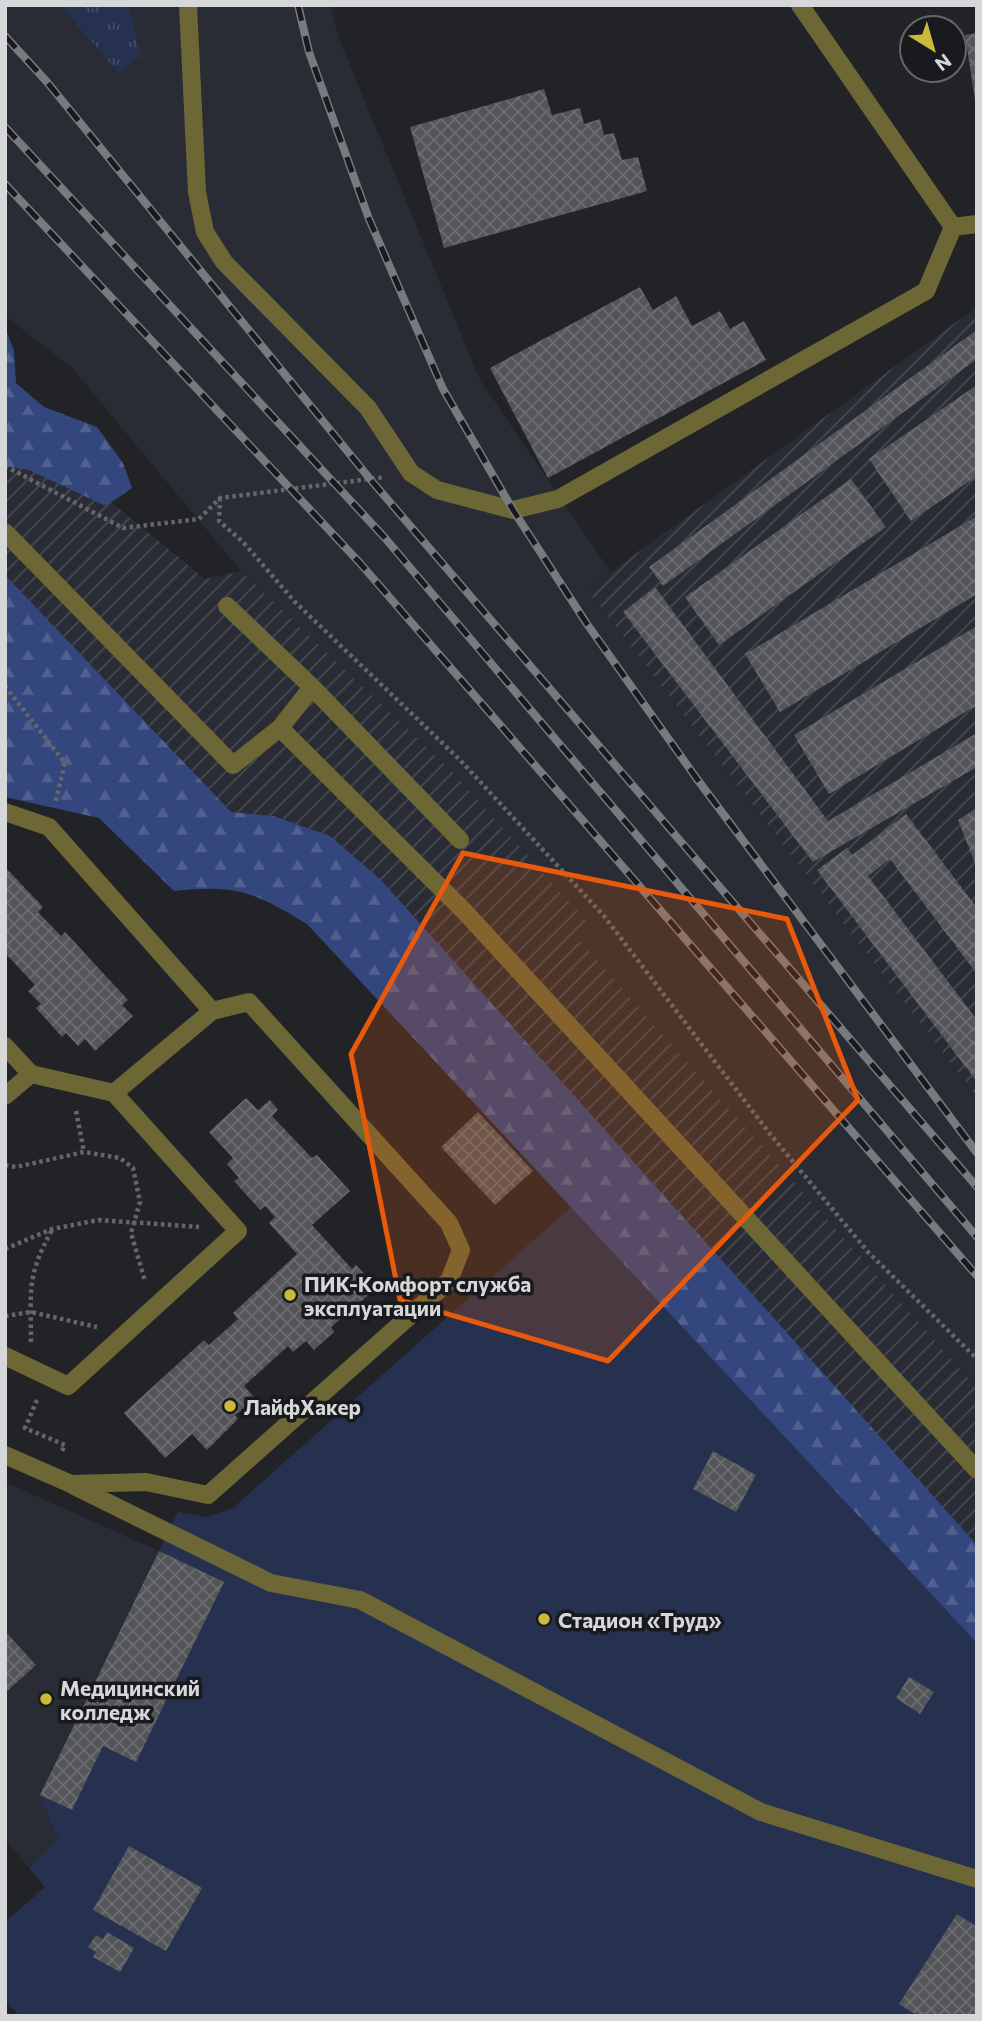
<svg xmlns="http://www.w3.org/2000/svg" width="982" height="2021" font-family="Commissioner,sans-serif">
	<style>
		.built { fill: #292c35 }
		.industrial { fill: url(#industrial-furrows) }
		.grass { fill: #25314f }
		.forest { fill: url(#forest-firs) }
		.park { fill: url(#park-tufts) }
		.building { fill: url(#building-cross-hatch) }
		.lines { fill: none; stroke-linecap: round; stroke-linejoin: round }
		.path { stroke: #65666a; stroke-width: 4.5; stroke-dasharray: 3.5 3.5; stroke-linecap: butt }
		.minor { stroke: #6d6635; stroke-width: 18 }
		.rail-casing { stroke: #797a7e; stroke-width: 8 }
		.rail { stroke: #181a1d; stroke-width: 5; stroke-dasharray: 16; stroke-linecap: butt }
		.marked { fill: #e8590c; fill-opacity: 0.2; stroke: #e8590c; stroke-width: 5; stroke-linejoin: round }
		.poi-dot { fill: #cbba39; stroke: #181a1d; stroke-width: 2.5 }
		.labels { text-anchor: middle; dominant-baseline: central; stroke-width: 7; stroke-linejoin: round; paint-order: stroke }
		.poi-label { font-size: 21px; font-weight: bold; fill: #d6d7d9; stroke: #181a1d; text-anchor: start }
	</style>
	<defs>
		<pattern id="industrial-furrows" width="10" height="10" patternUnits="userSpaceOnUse" patternTransform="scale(1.75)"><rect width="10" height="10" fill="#292c35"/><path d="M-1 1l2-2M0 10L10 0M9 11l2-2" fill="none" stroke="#474a52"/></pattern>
		<pattern id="forest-firs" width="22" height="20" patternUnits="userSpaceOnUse" patternTransform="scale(1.75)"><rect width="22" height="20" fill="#33467d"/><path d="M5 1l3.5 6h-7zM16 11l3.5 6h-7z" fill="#50608f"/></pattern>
		<pattern id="park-tufts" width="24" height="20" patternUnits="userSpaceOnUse" patternTransform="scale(1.75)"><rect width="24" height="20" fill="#25314f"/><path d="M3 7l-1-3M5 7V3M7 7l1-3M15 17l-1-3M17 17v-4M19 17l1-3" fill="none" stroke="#444e68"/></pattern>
		<pattern id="building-cross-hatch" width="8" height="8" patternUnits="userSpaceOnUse" patternTransform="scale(1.75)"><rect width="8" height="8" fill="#535559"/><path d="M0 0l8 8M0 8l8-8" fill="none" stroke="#6b6d70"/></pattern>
	</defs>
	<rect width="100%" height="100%" fill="#222327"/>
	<path class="built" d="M 5,5 L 331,5 L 338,36 L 480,380 L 610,571 L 587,589 L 977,1097 L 977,1388 L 579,940 L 592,928 L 452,771 L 241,571 L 72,368 L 5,316 Z
		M 5,1482 L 159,1551 L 58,1839 L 29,1868 L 5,1839 Z"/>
	<path class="industrial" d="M 977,307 L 977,1097 L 587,589 Z
		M 5,415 L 205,579 L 241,571 L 452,771 L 593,928 L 579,940 L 977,1388 L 977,1635 L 5,599 Z"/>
	<path class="grass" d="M 572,1206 L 977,1635 L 977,2016 L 20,2016 L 5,2001 L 5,1922 L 45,1887 L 29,1868 L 58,1839 L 40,1795 L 178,1512 L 207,1517 L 233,1508 Z"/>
	<path class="forest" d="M 5,328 L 14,350 L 16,383 L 44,407 L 97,427 L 123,463 L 132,488 L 106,506 L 29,470 L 5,466 Z
		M 5,575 L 231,812 L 273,816 L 330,836 L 381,880 L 977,1545 L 977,1643 L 307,924 C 253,892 238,884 174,891 L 99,818 L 5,797 Z"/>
	<path class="park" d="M 60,5 L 128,5 L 141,56 L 119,73 Z"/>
	<path class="building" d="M 977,33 L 977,100 L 975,100 L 965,35 Z
		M 544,89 L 552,115 L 580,108 L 584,124 L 600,119 L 604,135 L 614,133 L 622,160 L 638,157 L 647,191 L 444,248 L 410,127 Z
		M 640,287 L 653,310 L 676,296 L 692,326 L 720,311 L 730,329 L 744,321 L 766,360 L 548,478 L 490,368 Z
		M 977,330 L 977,359 L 663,586 L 649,567 Z
		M 977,385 L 977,476 L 911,521 L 869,459 Z
		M 851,479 L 886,527 L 719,645 L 685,597 Z
		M 977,516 L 977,594 L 780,712 L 745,654 Z
		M 655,587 L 828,821 L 977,733 L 977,767 L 813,862 L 623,612 Z
		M 977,626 L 977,705 L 829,794 L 794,735 Z
		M 977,808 L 977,868 L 958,820 Z
		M 906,814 L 977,908 L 977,974 L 890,859 L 868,876 L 977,1020 L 977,1082 L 817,870 L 847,848 L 852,855 Z
		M 5,867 L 43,907 L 38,912 L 61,936 L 65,932 L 128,1000 L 122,1005 L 133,1016 L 95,1051 L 85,1039 L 78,1046 L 66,1033 L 62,1037 L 36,1008 L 41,1004 L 28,991 L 35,985 L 5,953 Z
		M 246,1098 L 258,1110 L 270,1100 L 278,1110 L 272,1116 L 312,1158 L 317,1155 L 350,1191 L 312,1225 L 352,1269 L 356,1265 L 377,1288 L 331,1327 L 334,1332 L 314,1350 L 306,1341 L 293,1352 L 288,1346 L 244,1386 L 256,1399 L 235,1415 L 238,1419 L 207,1450 L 192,1434 L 165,1458 L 124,1413 L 204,1340 L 209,1345 L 238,1319 L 233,1313 L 297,1254 L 269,1223 L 275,1217 L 265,1206 L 260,1210 L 234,1181 L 239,1178 L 227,1164 L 233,1158 L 209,1132 Z
		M 478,1112 L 533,1171 L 495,1205 L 441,1147 Z
		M 713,1451 L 756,1475 L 736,1512 L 693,1489 Z
		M 159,1551 L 224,1582 L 136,1762 L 103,1746 L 72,1810 L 40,1795 Z
		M 5,1631 L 36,1665 L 5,1693 Z
		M 909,1677 L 934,1692 L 920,1714 L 896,1698 Z
		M 129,1846 L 202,1888 L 166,1951 L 93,1910 Z
		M 957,1914 L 977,1927 L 977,2016 L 918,2016 L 899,2004 Z
		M 107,1932 L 134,1948 L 120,1972 L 93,1957 L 96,1952 L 88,1947 L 96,1935 L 103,1939 Z"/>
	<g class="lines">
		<path class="path" d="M 5,466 L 123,528 L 199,519 L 220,498 L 385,477
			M 220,498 L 219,521 L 243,542 L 295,602 L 460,760 L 604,916 L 770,1134 L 868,1252 L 977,1359
			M 5,686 L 65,763 L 55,804
			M 76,1111 L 84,1152
			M 5,1165 L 16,1167 L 84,1152 L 120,1158 L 133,1168 L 140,1202 L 131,1233 L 145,1281
			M 5,1249 L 52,1229 L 99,1220 L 199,1227
			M 5,1316 L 31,1312 L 97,1327
			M 31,1342 C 31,1291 26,1277 52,1230
			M 37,1400 L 25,1428 L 65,1445 L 61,1453"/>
		<path class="minor" d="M 188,5 L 197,192 L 205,232 L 224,262 L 368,408 L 411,473 L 437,490 L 513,510 L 558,499 L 926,291 L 953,227 L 800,5
			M 953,227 L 977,224
			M 5,532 L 233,765 L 280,728 L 312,687
			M 227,606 L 312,687 L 460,840
			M 280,728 L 465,912 L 977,1470
			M 5,812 L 49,827 L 212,1011 L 249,1002 L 449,1223 L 461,1250 L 449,1281 L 208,1495 L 146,1482 L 71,1484 L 5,1455
			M 5,1046 L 31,1074
			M 5,1096 L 31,1074 L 114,1093 L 212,1011
			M 5,1356 L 68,1386 L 238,1231 L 114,1093
			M 74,1486 L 271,1583 L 360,1600 L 761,1812 L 977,1879"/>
		<g class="rail-casing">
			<path id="rail" d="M 298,5 L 309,52 L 369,219 L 443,389 L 513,510 L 587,624 L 697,779 L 977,1153
				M 5,36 L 47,82 L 370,479 L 977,1187
				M 5,127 L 385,538 L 977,1237
				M 5,184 L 359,562 L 977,1276"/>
		</g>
		<use href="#rail" class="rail"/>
	</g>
	<path class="marked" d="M 463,853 L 787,919 L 858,1100 L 608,1361 L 400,1300 L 351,1054 Z"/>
	<g class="poi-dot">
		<circle cx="290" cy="1295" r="7"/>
		<circle cx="230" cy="1406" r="7"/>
		<circle cx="544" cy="1619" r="7"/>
		<circle cx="46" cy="1699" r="7"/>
	</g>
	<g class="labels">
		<g class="poi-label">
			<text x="304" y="1283">ПИК-Комфорт служба<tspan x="304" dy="24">эксплуатации</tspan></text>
			<text x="244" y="1406">ЛайфХакер</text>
			<text x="558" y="1619">Стадион «Труд»</text>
			<text x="60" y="1687">Медицинский<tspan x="60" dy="24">колледж</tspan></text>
		</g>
	</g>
	<rect width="982" height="2021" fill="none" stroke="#d6d7d9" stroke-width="14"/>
	<g transform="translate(933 49) rotate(143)"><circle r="33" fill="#181a1d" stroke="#646668" stroke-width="2"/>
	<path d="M0-5L12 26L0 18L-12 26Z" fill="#cbba39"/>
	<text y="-10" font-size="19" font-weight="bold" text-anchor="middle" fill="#d6d7d9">N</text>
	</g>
</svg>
